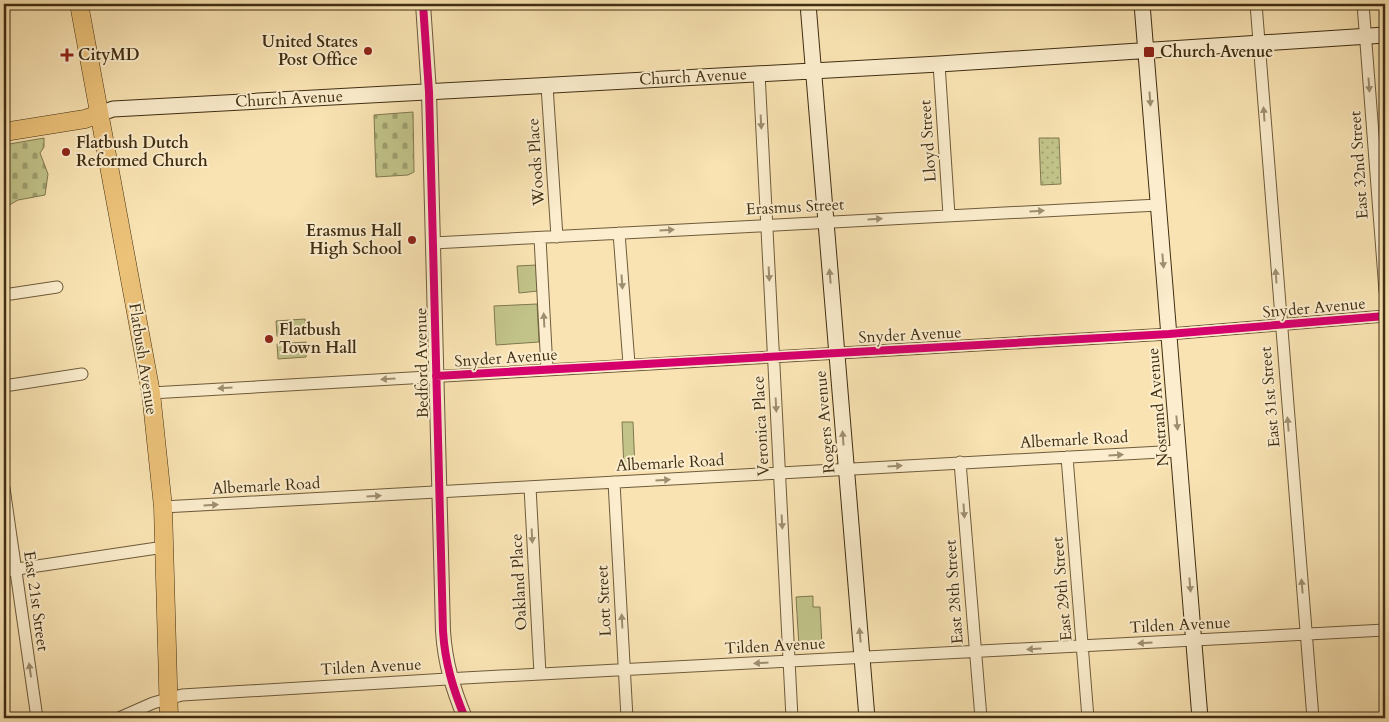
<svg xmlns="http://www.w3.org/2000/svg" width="1389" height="722" font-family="Cardo,serif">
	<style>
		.grass { fill: url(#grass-dots); stroke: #80784e }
		.cemetery { fill: url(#cemetery-stones); stroke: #80784e }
		.green { fill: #c1c389; stroke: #80784e }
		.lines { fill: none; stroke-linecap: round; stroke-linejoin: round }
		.minor-casing { stroke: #6e5b3b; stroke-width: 13 }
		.tertiary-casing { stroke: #6e5b3b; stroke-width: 16 }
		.secondary-casing { stroke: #402e13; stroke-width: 17 }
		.primary-casing { stroke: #402e13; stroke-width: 19 }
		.minor { stroke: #fbedcd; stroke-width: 11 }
		.tertiary { stroke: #fbedcd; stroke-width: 14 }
		.secondary { stroke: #fbedcd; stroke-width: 15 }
		.primary { stroke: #ecc279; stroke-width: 18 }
		.cycleway-casing { stroke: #fbedcd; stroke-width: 11 }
		.cycleway { stroke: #d6006c; stroke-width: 8 }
		.oneway { fill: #9e8e70 }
		.poi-dot { fill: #8f2418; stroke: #fbedcd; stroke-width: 2 }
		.labels { text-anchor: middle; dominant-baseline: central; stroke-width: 4; stroke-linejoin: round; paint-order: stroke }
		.poi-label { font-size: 16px; font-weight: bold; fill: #402e13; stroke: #fbedcd; text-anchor: start }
		.street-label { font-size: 16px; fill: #402e13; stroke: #fbedcd }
	</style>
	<defs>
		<pattern id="grass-dots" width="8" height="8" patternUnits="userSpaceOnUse" patternTransform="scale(1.25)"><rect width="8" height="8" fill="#c1c389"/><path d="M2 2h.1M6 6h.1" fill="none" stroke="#9e9f6f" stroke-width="1.8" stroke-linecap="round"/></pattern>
		<pattern id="cemetery-stones" width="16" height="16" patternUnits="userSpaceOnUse" patternTransform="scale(1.25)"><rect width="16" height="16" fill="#c1c389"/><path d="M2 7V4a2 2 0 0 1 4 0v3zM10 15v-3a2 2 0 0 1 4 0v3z" fill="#9e9f6f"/></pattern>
	</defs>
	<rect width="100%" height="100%" fill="#f9e3b2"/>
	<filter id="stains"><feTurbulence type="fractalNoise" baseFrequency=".004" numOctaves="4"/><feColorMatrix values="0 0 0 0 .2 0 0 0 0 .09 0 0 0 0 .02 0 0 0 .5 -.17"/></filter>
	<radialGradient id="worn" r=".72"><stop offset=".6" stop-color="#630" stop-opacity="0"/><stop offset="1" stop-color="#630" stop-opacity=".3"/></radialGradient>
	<path class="grass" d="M 1039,138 L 1059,138 L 1061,184 L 1041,185 Z"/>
	<path class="cemetery" d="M 413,112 L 414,172 L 408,175 L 376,177 L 374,115 Z
		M 44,138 L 44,147 L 40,153 L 48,174 L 45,195 L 18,200 L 4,208 L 4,145 Z"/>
	<path class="green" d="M 537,265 L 538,291 L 519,293 L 517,266 Z
		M 537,304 L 539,342 L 496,345 L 494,306 Z
		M 305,319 L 306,334 L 277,336 L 276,321 Z
		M 306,342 L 306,357 L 278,359 L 277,344 Z
		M 622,422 L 633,422 L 635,469 L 624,470 Z
		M 813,596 L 813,607 L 820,607 L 822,646 L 799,647 L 796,597 Z"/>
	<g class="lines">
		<g class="minor-casing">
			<path id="minor" d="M 1256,4 L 1313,718
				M 1363,4 L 1385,291
				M 939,64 L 949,215
				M 759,73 L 792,718
				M 547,86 L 557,237
				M 619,233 L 629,364
				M 540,238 L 547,369
				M 433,243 L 1158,205
				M 4,295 L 57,287
				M 4,386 L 82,374
				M 151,393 L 1169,334 L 1385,316
				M 1067,457 L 1088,718
				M 960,462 L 981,718
				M 614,482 L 627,718
				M 530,487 L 540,674
				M 4,488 L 37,718
				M 163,507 L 1179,451
				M 4,571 L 164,547
				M 119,718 L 153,703 L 182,695 L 464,678 L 1385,630"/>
		</g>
		<g class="tertiary-casing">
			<path id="tertiary" d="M 423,4 L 429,92 L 443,631 C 445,663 453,689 465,718"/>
		</g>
		<g class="secondary-casing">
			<path id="secondary" d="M 808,4 L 867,718
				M 1142,4 L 1200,718
				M 99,114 L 113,109 L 939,64 L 1385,35"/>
		</g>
		<g class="primary-casing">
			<path id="primary" d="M 79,4 L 151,393 L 163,507 L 169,718
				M 4,132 L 85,119 L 99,114"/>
		</g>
		<use href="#minor" class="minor"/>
		<use href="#tertiary" class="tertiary"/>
		<use href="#secondary" class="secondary"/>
		<use href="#primary" class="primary"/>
		<g class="cycleway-casing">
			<path id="cycleway" d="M 423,4 L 429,92 L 443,631 C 445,663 453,689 465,718
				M 436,376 L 1169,334 L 1385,316"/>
		</g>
		<use href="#cycleway" class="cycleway"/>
	</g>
	<defs><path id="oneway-solid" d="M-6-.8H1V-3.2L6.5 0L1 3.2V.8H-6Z" transform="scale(1.25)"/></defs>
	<g class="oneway">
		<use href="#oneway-solid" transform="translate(1369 85) rotate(86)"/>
		<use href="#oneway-solid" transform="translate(1150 99) rotate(86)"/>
		<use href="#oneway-solid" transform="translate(1264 114) rotate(-94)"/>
		<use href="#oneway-solid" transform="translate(761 122) rotate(87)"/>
		<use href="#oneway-solid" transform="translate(1037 211) rotate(-3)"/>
		<use href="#oneway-solid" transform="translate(875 219) rotate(-3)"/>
		<use href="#oneway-solid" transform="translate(667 230) rotate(-3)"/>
		<use href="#oneway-solid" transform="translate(1163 261) rotate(85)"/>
		<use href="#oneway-solid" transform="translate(769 274) rotate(87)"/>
		<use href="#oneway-solid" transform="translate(830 276) rotate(-95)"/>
		<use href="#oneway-solid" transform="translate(1276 276) rotate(-94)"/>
		<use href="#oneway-solid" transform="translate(622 282) rotate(86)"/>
		<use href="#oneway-solid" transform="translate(544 320) rotate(-93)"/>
		<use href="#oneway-solid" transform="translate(388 379) rotate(177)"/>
		<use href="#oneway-solid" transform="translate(225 388) rotate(177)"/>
		<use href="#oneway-solid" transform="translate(776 405) rotate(87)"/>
		<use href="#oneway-solid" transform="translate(1177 423) rotate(85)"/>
		<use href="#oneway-solid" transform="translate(1288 424) rotate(-95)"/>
		<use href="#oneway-solid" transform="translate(843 438) rotate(-94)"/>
		<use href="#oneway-solid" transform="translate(1116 455) rotate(-3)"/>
		<use href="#oneway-solid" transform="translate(895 466) rotate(-3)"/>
		<use href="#oneway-solid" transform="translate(663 480) rotate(-3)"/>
		<use href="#oneway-solid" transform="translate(374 496) rotate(-3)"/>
		<use href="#oneway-solid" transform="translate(211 505) rotate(-3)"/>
		<use href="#oneway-solid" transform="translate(964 511) rotate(86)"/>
		<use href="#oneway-solid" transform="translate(782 522) rotate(87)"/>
		<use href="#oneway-solid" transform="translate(532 536) rotate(87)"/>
		<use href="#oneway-solid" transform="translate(1190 585) rotate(85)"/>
		<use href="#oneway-solid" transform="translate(1302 586) rotate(-95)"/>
		<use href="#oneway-solid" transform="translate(622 621) rotate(-93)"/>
		<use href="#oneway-solid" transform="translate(860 635) rotate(-95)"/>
		<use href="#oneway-solid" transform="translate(1145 643) rotate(177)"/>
		<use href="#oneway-solid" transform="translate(1034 649) rotate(177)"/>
		<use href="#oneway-solid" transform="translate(761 663) rotate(177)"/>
		<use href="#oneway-solid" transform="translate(30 670) rotate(-98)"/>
	</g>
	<g class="poi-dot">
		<circle cx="368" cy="51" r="5"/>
		<rect x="1143" y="46" width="12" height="12" rx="2.5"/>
		<path d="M64.5 47.5h5v5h5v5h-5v5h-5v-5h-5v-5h5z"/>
		<circle cx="66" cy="152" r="5"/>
		<circle cx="412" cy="240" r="5"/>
		<circle cx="269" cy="339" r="5"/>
	</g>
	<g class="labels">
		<g class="poi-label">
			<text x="358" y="42" text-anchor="end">United States<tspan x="358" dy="18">Post Office</tspan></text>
			<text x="1160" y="52">Church Avenue</text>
			<text x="78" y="55">CityMD</text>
			<text x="76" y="143">Flatbush Dutch<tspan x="76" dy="18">Reformed Church</tspan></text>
			<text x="402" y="231" text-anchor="end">Erasmus Hall<tspan x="402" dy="18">High School</tspan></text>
			<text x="279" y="330">Flatbush<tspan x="279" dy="18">Town Hall</tspan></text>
		</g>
		<g class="street-label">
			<text transform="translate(693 77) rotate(-3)">Church Avenue</text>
			<text transform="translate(289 99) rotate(-3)">Church Avenue</text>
			<text transform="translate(928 141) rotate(-94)">Lloyd Street</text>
			<text transform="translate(536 162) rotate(-94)">Woods Place</text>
			<text transform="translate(1359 165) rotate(-94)">East 32nd Street</text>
			<text transform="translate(795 207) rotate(-3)">Erasmus Street</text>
			<text transform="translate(1314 308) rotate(-5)">Snyder Avenue</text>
			<text transform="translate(910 335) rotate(-3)">Snyder Avenue</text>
			<text transform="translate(506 358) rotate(-4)">Snyder Avenue</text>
			<text transform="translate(143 359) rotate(81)">Flatbush Avenue</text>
			<text transform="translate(422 363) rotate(-91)">Bedford Avenue</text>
			<text transform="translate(1270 397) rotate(-95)">East 31st Street</text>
			<text transform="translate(1158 407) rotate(-95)">Nostrand Avenue</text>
			<text transform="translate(825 422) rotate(-95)">Rogers Avenue</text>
			<text transform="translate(761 426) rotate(-93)">Veronica Place</text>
			<text transform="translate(1074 440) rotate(-3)">Albemarle Road</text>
			<text transform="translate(670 463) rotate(-3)">Albemarle Road</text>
			<text transform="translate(266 486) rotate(-3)">Albemarle Road</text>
			<text transform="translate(519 582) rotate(-93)">Oakland Place</text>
			<text transform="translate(1062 589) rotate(-95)">East 29th Street</text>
			<text transform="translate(954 592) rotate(-94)">East 28th Street</text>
			<text transform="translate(36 601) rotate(82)">East 21st Street</text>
			<text transform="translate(604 601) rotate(-93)">Lott Street</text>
			<text transform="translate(1180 625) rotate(-3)">Tilden Avenue</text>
			<text transform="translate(775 646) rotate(-3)">Tilden Avenue</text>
			<text transform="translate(371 667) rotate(-3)">Tilden Avenue</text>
		</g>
	</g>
	<rect width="1389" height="722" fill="none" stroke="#f9e3b2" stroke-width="20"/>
	<rect x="5" y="5" width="1379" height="712" fill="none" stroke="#402e13" stroke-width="2.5"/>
	<rect x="10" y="10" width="1369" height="702" fill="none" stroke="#402e13"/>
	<rect width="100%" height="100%" filter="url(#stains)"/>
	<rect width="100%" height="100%" fill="url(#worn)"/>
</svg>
